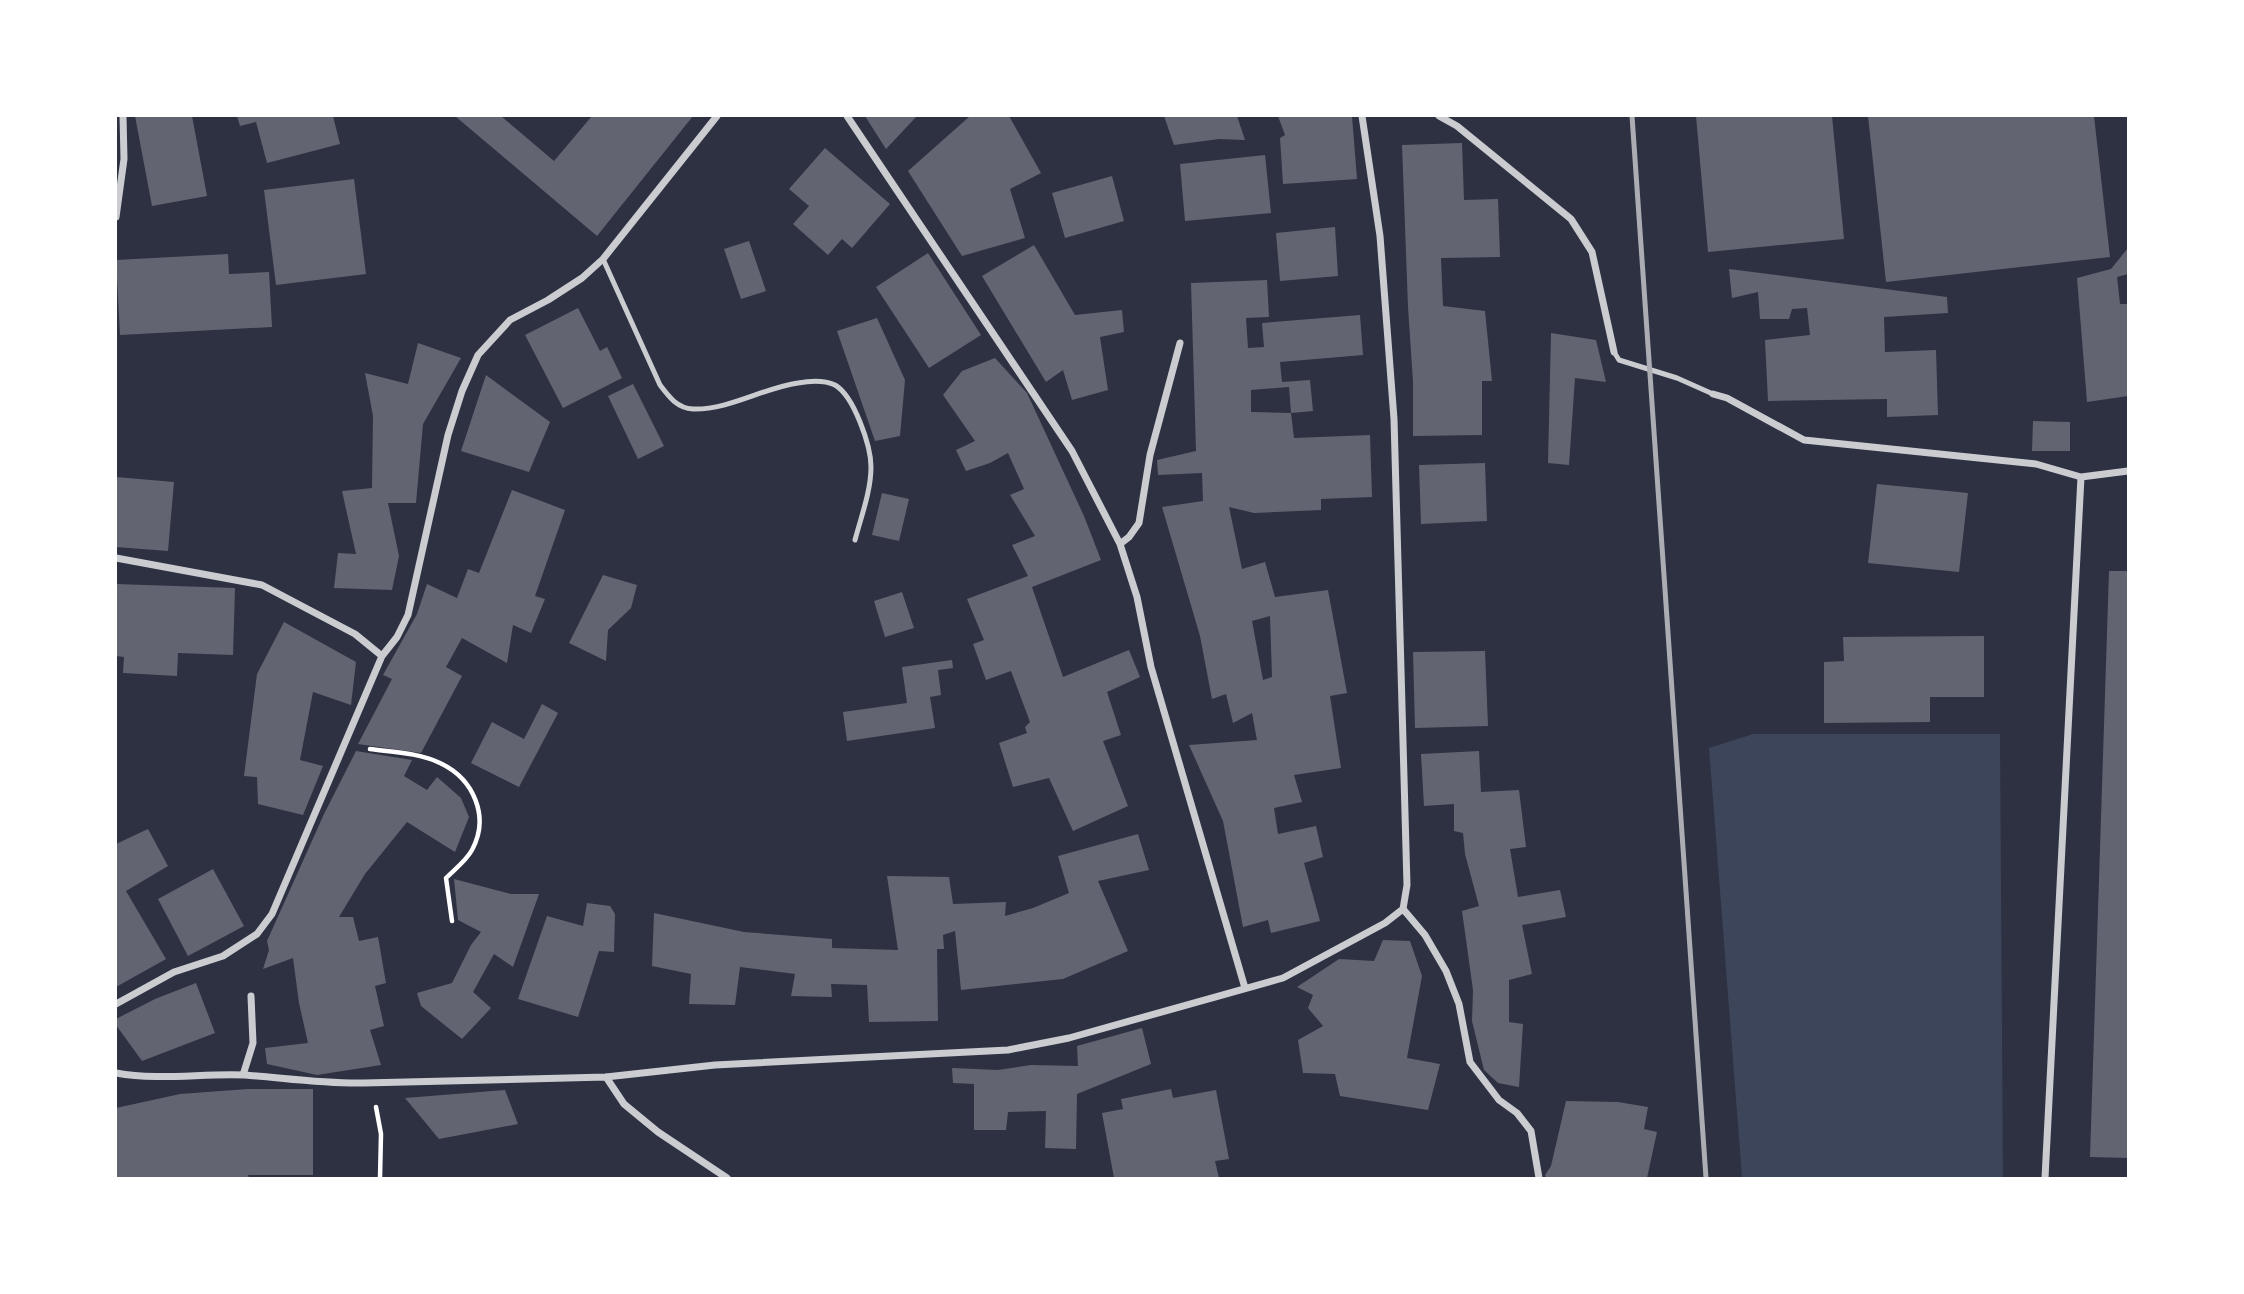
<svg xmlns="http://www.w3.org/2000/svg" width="2244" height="1294" font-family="'DM Sans',sans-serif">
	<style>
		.green { fill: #3c4559 }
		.building { fill: #626471; fill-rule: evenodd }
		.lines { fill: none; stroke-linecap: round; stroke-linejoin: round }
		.path { stroke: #fff; stroke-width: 4.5 }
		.service { stroke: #caccd0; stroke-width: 5 }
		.minor { stroke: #caccd0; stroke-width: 7 }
		.rail { stroke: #abadb3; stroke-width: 5 }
	</style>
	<rect width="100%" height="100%" fill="#2d3142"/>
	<path class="green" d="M 1753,734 L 2000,734 L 2003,1178 L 1742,1178 L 1709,748 Z"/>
	<path class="building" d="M 135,116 L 192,116 L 207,196 L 152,206 Z
		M 237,116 L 333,116 L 340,144 L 267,163 L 256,122 L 240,126 Z
		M 455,116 L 501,116 L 554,161 L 592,116 L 693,116 L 597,236 Z
		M 865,116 L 917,116 L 886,149 Z
		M 970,116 L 1009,116 L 1041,173 L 1010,189 L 1025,238 L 962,256 L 908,171 Z
		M 1164,116 L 1237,116 L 1245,140 L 1219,139 L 1174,145 Z
		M 1278,116 L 1352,116 L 1357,179 L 1283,184 L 1280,138 L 1285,135 Z
		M 1696,116 L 1832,116 L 1844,239 L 1708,252 Z
		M 1868,116 L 2094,116 L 2110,257 L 1886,282 Z
		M 1462,143 L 1464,200 L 1498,199 L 1500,257 L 1441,258 L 1443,306 L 1485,311 L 1492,381 L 1482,381 L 1482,435 L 1413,436 L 1413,382 L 1408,307 L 1402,145 Z
		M 825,148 L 890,204 L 852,248 L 842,239 L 828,255 L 793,224 L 809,206 L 789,189 Z
		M 1265,155 L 1271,213 L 1185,221 L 1180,164 Z
		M 1112,176 L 1124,221 L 1065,238 L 1052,193 Z
		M 354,179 L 366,274 L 276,285 L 264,190 Z
		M 1335,227 L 1338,276 L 1280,281 L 1276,233 Z
		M 749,241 L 766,291 L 741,299 L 724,249 Z
		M 1034,245 L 1075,315 L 1122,310 L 1124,332 L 1100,337 L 1108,390 L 1072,400 L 1063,370 L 1046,382 L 982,276 Z
		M 2128,248 L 2128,274 L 2117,277 L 2120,304 L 2128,304 L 2128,396 L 2087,402 L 2077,278 L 2111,269 Z
		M 928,253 L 981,335 L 929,368 L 876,287 Z
		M 228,254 L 229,274 L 269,272 L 272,327 L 120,335 L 116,260 Z
		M 1729,269 L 1947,297 L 1948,313 L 1884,317 L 1885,352 L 1936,350 L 1938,415 L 1887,417 L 1887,399 L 1768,401 L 1765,340 L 1810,335 L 1807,308 L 1792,309 L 1789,319 L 1760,319 L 1758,292 L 1732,298 Z
		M 1267,280 L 1269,317 L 1246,318 L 1248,348 L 1264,347 L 1262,323 L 1360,315 L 1363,355 L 1280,362 L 1282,382 L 1310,380 L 1313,411 L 1291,413 L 1289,387 L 1251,390 L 1251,412 L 1291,413 L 1294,438 L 1370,435 L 1372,497 L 1321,499 L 1321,510 L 1254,513 L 1229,507 L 1242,569 L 1265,562 L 1275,597 L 1328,590 L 1347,693 L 1330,696 L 1341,768 L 1294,775 L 1302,802 L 1274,808 L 1278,834 L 1316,826 L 1323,857 L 1304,863 L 1320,921 L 1271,933 L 1268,920 L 1243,927 L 1223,821 L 1189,745 L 1257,740 L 1252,713 L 1233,723 L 1226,694 L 1212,699 L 1200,636 L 1162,507 L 1203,501 L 1202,473 L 1158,475 L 1157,460 L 1196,451 L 1191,283 ZM 1270,616 L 1272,677 L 1263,680 L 1252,621 Z
		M 578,308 L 600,351 L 607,347 L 622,378 L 563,408 L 525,335 Z
		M 877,318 L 905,380 L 900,436 L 875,441 L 837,331 Z
		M 1551,333 L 1596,340 L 1606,382 L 1575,378 L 1569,465 L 1548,463 Z
		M 418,343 L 461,358 L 423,424 L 416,503 L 388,503 L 399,556 L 392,590 L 334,588 L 338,553 L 356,554 L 342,491 L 372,488 L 373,416 L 365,373 L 408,384 Z
		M 995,358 L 1027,393 L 1084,516 L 1101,560 L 1032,587 L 1063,677 L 1129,650 L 1140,677 L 1107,692 L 1121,735 L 1103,741 L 1128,806 L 1073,831 L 1049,778 L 1013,787 L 999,743 L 1027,733 L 1025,727 L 1030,722 L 1011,671 L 986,680 L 973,644 L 984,640 L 967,599 L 1028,576 L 1012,545 L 1035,536 L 1010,495 L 1024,489 L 1008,453 L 990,463 L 966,471 L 956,450 L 975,441 L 943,395 L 962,371 Z
		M 486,375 L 550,422 L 529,472 L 461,451 Z
		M 633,384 L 664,446 L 638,459 L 608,396 Z
		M 2033,421 L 2070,422 L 2070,451 L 2032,451 Z
		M 1485,463 L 1487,521 L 1421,524 L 1419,465 Z
		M 116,477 L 174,482 L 168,551 L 116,547 Z
		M 1877,484 L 1968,493 L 1959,572 L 1868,563 Z
		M 512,490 L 565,510 L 535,596 L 545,599 L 531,633 L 513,625 L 507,663 L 462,638 L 446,667 L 462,676 L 421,753 L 358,744 L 392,679 L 383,675 L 417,614 L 427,584 L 457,598 L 468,569 L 479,573 Z
		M 882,493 L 909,499 L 899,541 L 872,535 Z
		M 2109,571 L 2128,571 L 2128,1158 L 2090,1157 Z
		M 603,575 L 637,585 L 631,608 L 608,630 L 606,661 L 569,643 Z
		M 116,584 L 235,588 L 233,655 L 178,653 L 177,676 L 123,673 L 124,657 L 116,656 Z
		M 902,592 L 914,628 L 885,637 L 874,601 Z
		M 284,622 L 356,662 L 351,705 L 313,692 L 300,760 L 323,766 L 303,815 L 258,804 L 257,777 L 244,776 L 257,674 Z
		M 1984,636 L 1984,697 L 1930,697 L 1930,722 L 1824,723 L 1824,662 L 1844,661 L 1843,637 Z
		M 1485,651 L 1488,726 L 1415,728 L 1413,652 Z
		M 952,660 L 953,668 L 938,670 L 941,695 L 930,697 L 935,728 L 847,741 L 843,712 L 907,703 L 902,667 Z
		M 542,704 L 558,713 L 519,787 L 471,763 L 492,722 L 524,739 Z
		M 356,751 L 412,760 L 404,776 L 427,790 L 437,777 L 461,798 L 469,817 L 455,852 L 407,822 L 365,874 L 339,917 L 353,917 L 359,941 L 378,937 L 386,983 L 375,986 L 384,1026 L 370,1030 L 381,1065 L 317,1075 L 267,1064 L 265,1048 L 308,1043 L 299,1003 L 293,958 L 263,969 L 269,950 L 267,941 L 324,814 Z
		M 1479,751 L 1481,792 L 1519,790 L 1526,847 L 1510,849 L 1518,897 L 1560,890 L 1566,917 L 1522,925 L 1532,974 L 1509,980 L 1509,1022 L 1523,1024 L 1519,1087 L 1498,1083 L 1484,1070 L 1472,1021 L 1473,990 L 1462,911 L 1479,906 L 1465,854 L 1463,833 L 1454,831 L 1454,804 L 1424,806 L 1421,754 Z
		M 148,829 L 168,866 L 126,891 L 166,959 L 116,987 L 116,844 Z
		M 1138,834 L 1149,870 L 1098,881 L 1128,951 L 1063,979 L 961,990 L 955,931 L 943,935 L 944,949 L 937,949 L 938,1021 L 869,1022 L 867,985 L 831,984 L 832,997 L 791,996 L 795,974 L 740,967 L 735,1005 L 689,1004 L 691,974 L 652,966 L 654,913 L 744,932 L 832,939 L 832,948 L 898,950 L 887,876 L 949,877 L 953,904 L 1006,902 L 1005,916 L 1033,908 L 1069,893 L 1058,856 Z
		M 213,869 L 244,926 L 188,956 L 158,899 Z
		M 454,879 L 511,894 L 539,894 L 513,967 L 494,954 L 473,992 L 491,1008 L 462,1039 L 421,1006 L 417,993 L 452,983 L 471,945 L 481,932 L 458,920 Z
		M 587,903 L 610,906 L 615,914 L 614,952 L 599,951 L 578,1017 L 518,999 L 547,916 L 583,926 Z
		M 1383,940 L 1410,941 L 1422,976 L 1407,1058 L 1440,1064 L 1428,1110 L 1340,1096 L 1335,1074 L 1303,1073 L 1298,1040 L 1323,1026 L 1308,1008 L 1313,995 L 1297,987 L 1339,959 L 1374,961 Z
		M 196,983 L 215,1033 L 142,1061 L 116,1025 L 116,1019 L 155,999 Z
		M 1142,1028 L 1151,1064 L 1077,1094 L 1076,1149 L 1045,1148 L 1046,1111 L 1008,1112 L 1006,1130 L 974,1130 L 974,1084 L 953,1083 L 952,1068 L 998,1070 L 1031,1065 L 1078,1066 L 1077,1046 Z
		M 248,1089 L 313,1089 L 313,1175 L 248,1175 L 249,1178 L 116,1178 L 116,1108 L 180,1094 Z
		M 1171,1089 L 1173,1098 L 1216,1090 L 1229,1159 L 1215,1161 L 1219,1178 L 1114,1178 L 1102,1113 L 1123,1109 L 1121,1099 Z
		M 505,1090 L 518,1124 L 439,1139 L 405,1098 Z
		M 1566,1101 L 1618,1102 L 1648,1107 L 1644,1129 L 1657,1132 L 1647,1178 L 1546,1178 L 1545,1175 L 1551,1166 Z"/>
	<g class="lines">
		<path class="path" d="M 370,749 C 393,752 420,753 440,763 C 474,779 490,817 472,850 C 466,861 455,869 446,878 L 452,921
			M 376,1107 L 381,1134 L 380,1178"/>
		<path class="service" d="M 603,259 L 660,385 C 669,397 677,408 693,409 C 729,410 763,388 798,383 C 809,381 824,380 835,385 C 854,396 871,446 871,467 C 871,491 861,517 855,540
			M 1614,352 L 1619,360 L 1677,378 L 1713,394"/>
		<path class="minor" d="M 847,116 L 1072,451 L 1120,544 L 1137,597 L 1151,667 L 1245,988
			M 1362,116 L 1380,236 L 1394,419 L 1407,885 L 1403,909
			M 1439,116 L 1457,126 L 1571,219 L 1592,252 L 1614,352
			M 116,217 L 124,159 L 123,116
			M 1713,394 L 1727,398 L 1804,440 L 2036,464 L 2081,477 L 2128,471
			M 1120,544 L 1129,537 L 1139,523 L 1150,455 L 1180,343
			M 116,558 L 262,585 L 355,634 L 382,656
			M 1403,909 L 1425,935 L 1446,971 L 1459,1004 L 1470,1062 L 1499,1100 L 1517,1113 L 1531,1131 L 1539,1178
			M 116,1004 L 174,972 L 223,956 L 257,934 L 272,914 L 382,656 L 397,637 L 408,615 L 448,435 L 462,391 L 478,355 L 510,320 L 548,300 L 582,278 L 603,259 L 717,116
			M 116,1073 C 159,1081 202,1073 245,1075 C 285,1078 324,1084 364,1083 L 606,1077 L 715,1065 L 1008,1050 L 1069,1038 L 1283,978 L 1385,923 L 1403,909
			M 243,1075 L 253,1043 L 251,996
			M 606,1077 L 624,1104 L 658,1132 L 727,1178
			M 2045,1178 L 2081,477"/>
		<path class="rail" d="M 1632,116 L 1706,1178"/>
	</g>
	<rect width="2244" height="1294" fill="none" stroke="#ffffff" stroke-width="234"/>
</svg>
